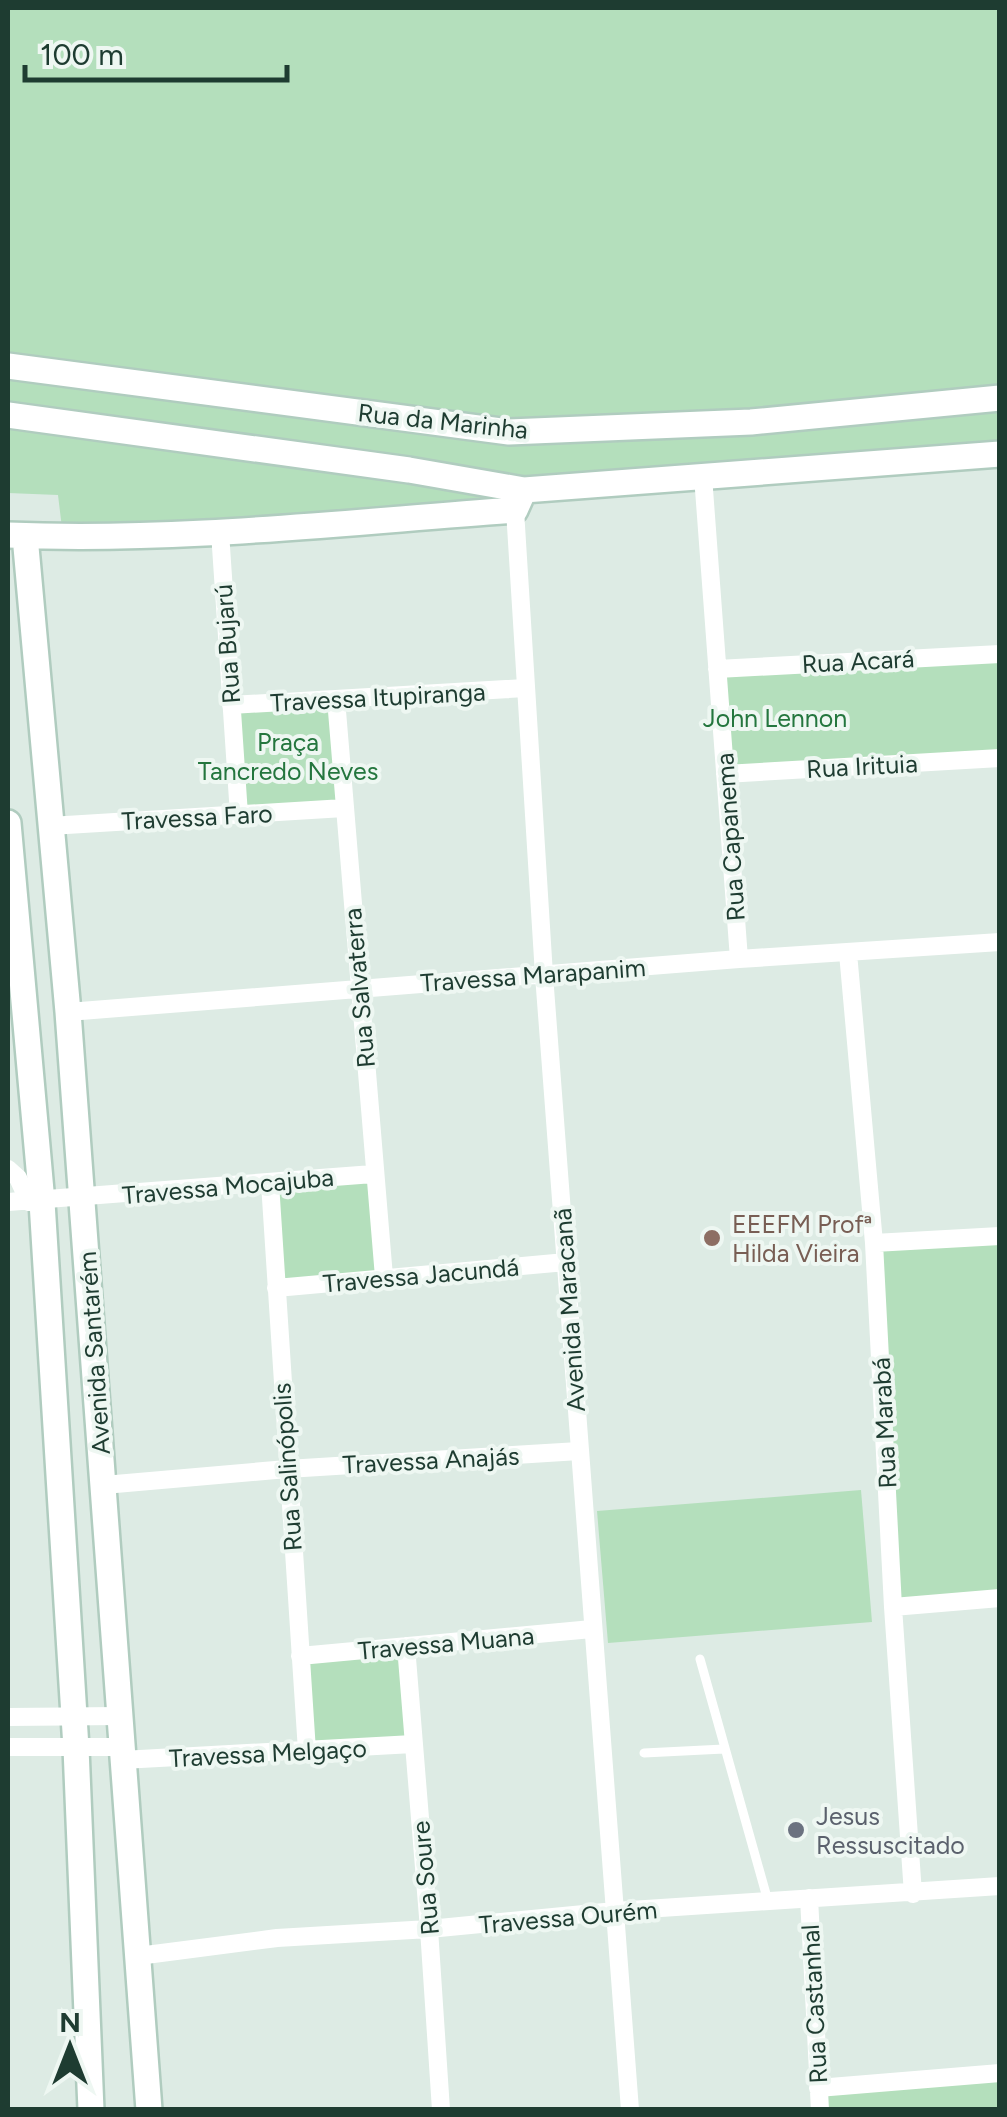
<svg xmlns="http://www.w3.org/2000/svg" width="1007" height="2117" font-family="Figtree,sans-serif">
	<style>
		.green { fill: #b4dfbc }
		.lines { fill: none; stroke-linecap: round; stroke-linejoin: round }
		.secondary-casing { stroke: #b0ccbf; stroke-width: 30 }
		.lane { stroke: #fff; stroke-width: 9 }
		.street { stroke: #fff; stroke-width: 18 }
		.secondary { stroke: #fff; stroke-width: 25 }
		.education-dot { fill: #8d6e63; stroke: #eef7f2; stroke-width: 4 }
		.worship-dot { fill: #6b7280; stroke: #eef7f2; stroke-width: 4 }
		.labels { text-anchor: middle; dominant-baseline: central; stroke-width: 8; stroke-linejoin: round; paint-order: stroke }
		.street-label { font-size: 25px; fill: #1e3c31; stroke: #eef7f2 }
		.park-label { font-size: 25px; fill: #24763e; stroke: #eef7f2 }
		.education-label { font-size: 25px; fill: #785e54; stroke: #eef7f2; text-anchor: start }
		.worship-label { font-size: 25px; fill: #5b616d; stroke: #eef7f2; text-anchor: start }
	</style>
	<rect width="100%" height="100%" fill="#ddebe4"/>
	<path class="green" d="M 8,8 L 999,8 L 999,457 L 515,501 L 62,528 L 58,495 L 8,493 Z
		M 999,654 L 999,758 L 725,774 L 717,669 Z
		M 336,699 L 344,808 L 239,815 L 231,705 Z
		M 373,1174 L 384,1277 L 276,1288 L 270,1183 Z
		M 999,1236 L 999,1598 L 893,1607 L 874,1243 Z
		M 861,1490 L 872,1622 L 608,1643 L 597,1511 Z
		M 406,1646 L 413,1744 L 307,1751 L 300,1656 Z
		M 999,2073 L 999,2109 L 822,2109 L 818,2088 Z"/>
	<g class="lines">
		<g class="secondary-casing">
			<path id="secondary" d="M 8,366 L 509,432 L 751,422 L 1000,398
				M 8,415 L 409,470 L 524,490 L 1000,454
				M 8,535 C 177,542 347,522 515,510 L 524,490
				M 25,536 L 68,1012 L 149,2110
				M 8,823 L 42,1202 L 76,1748 L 91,2110"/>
		</g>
		<path class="lane" d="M 700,1659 L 768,1901
			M 644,1753 L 724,1749"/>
		<path class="street" d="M 703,476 L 739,959
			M 515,510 L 544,975 L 630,2110
			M 220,532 L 239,815
			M 717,669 L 1000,654
			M 336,699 L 384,1277
			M 231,705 L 525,688
			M 725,774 L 1000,758
			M 50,826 L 344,808
			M 848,953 L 874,1243 L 893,1607 L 913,1894
			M 68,1012 L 739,959 L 1000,942
			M 8,1169 L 18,1178 L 29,1202
			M 270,1183 L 307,1751
			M 8,1202 L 373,1174
			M 874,1243 L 1000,1236
			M 276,1288 L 566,1262
			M 104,1485 L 287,1469 L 579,1451
			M 893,1607 L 1000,1598
			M 406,1646 L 429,1929 L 441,2110
			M 300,1656 L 592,1629
			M 8,1717 L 120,1716
			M 8,1747 L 122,1747
			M 122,1760 L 413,1744
			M 809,1898 L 820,2110
			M 138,1956 L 277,1938 L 429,1929 L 615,1911 L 1000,1886
			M 818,2088 L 1000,2073"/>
		<use href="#secondary" class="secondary"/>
	</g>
	<circle class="education-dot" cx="712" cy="1238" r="10"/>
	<circle class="worship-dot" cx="796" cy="1830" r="10"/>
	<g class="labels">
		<g class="street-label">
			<text transform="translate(443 421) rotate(6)">Rua da Marinha</text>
			<text transform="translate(227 644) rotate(-94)">Rua Bujarú</text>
			<text transform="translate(858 661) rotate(-3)">Rua Acará</text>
			<text transform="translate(378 697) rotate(-3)">Travessa Itupiranga</text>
			<text transform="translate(862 766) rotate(-3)">Rua Irituia</text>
			<text transform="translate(197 817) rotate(-3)">Travessa Faro</text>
			<text transform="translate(730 837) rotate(-94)">Rua Capanema</text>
			<text transform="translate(533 975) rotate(-4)">Travessa Marapanim</text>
			<text transform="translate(359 988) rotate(-95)">Rua Salvaterra</text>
			<text transform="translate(228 1186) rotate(-5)">Travessa Mocajuba</text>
			<text transform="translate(421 1275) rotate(-5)">Travessa Jacundá</text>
			<text transform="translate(569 1310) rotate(-94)">Avenida Maracanã</text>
			<text transform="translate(94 1353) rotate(-94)">Avenida Santarém</text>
			<text transform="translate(884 1423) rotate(-93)">Rua Marabá</text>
			<text transform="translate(431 1460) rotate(-3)">Travessa Anajás</text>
			<text transform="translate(287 1467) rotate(-94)">Rua Salinópolis</text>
			<text transform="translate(446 1643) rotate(-5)">Travessa Muana</text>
			<text transform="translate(268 1753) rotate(-3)">Travessa Melgaço</text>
			<text transform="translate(425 1878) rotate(-95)">Rua Soure</text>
			<text transform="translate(568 1917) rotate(-5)">Travessa Ourém</text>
			<text transform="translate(814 2004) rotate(-93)">Rua Castanhal</text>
		</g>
		<g class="park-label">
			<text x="775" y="718">John Lennon</text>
			<text x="288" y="742">Praça<tspan x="288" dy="29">Tancredo Neves</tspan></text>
		</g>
		<g class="education-label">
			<text x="732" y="1224">EEEFM Profª<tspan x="732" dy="29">Hilda Vieira</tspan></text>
		</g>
		<g class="worship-label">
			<text x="816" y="1816">Jesus<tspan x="816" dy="29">Ressuscitado</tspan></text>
		</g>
	</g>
	<rect width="1007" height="2117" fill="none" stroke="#1e3c31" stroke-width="20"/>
	<g transform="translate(70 2047)" stroke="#eef7f2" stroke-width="8" paint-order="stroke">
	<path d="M0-8L18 38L0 25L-18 38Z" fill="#1e3c31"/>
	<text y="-15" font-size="28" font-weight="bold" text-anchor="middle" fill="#1e3c31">N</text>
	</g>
	<path d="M25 65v15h262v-15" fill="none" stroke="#1e3c31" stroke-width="5"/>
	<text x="40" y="65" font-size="30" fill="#1e3c31" stroke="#eef7f2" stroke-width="8" paint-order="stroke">100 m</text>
</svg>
